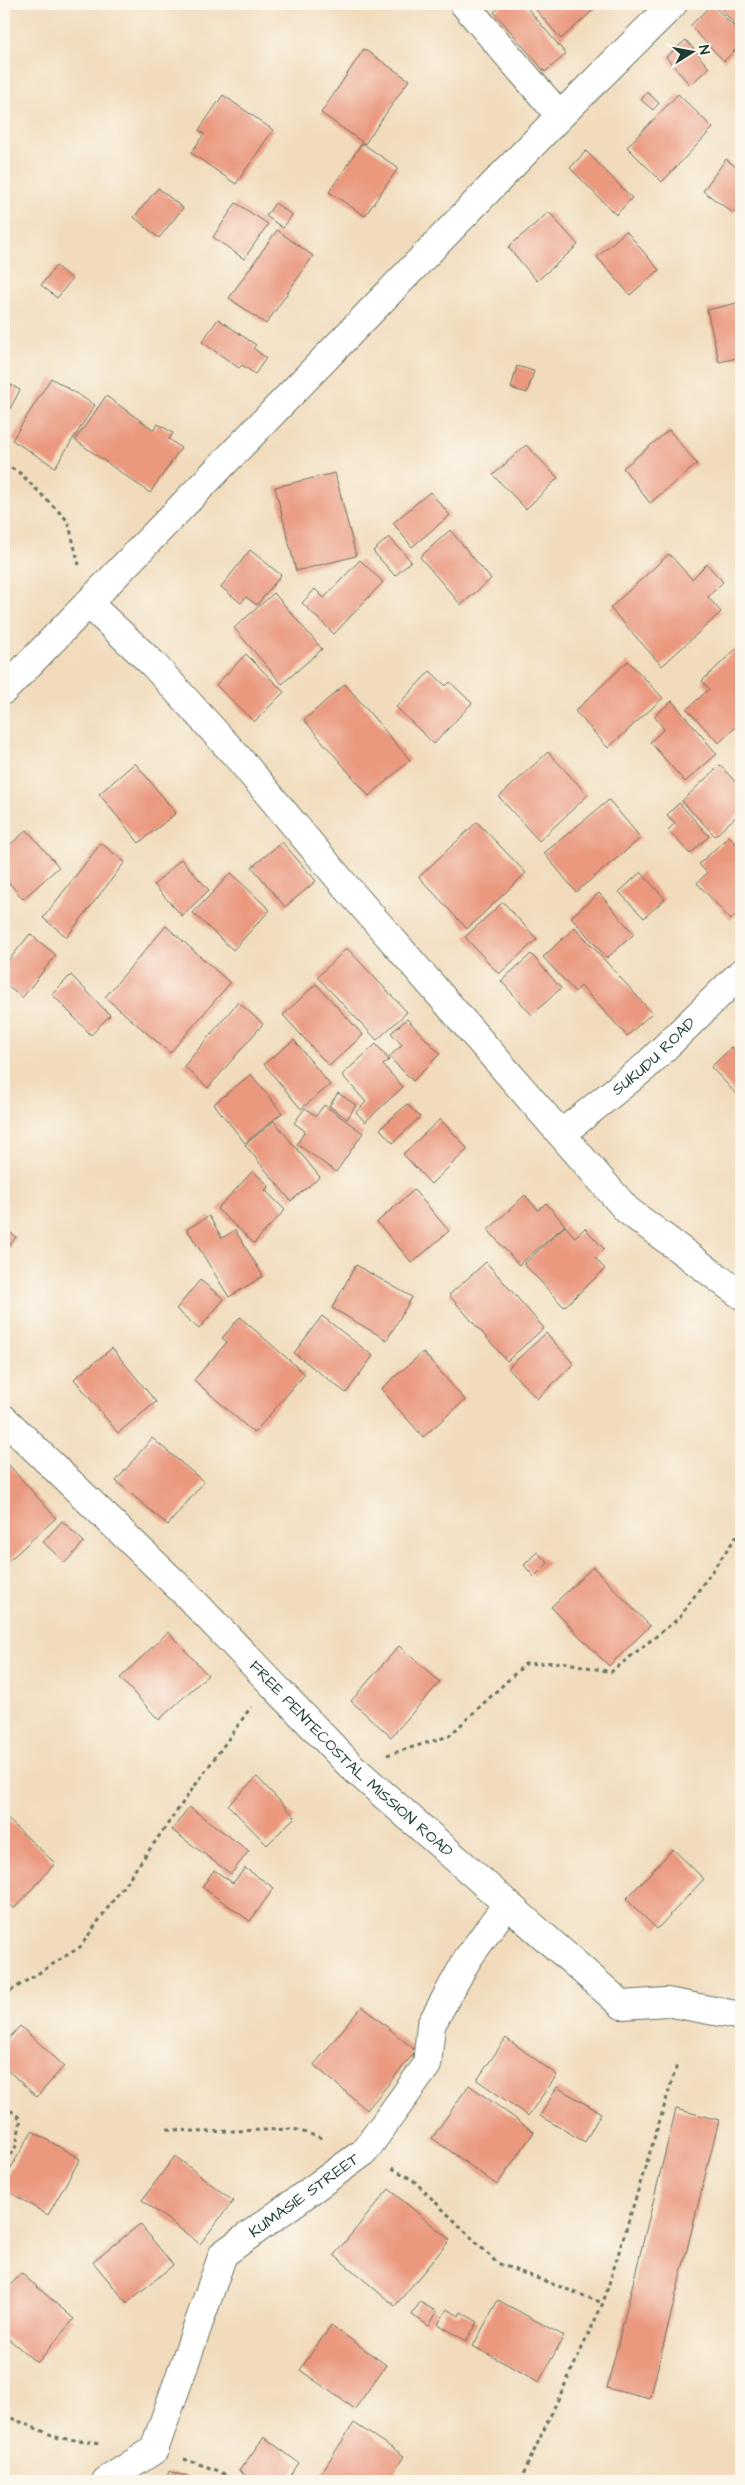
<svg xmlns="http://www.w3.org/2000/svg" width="745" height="2485" font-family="'Architects Daughter',sans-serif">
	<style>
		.building { fill: #ea987e }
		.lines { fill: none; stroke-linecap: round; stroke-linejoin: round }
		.street-casing { stroke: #687464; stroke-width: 30 }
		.secondary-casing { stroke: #687464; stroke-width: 30 }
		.path { stroke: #687464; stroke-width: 3; stroke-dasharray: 4 4; stroke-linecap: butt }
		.street { stroke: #fff; stroke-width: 28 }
		.secondary { stroke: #fff; stroke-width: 28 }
		.labels { text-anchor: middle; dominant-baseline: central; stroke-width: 4; stroke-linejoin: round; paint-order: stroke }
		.street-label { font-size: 16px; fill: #1f3d34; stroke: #fbf7ec }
	</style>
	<rect width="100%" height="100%" fill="#fbf7ec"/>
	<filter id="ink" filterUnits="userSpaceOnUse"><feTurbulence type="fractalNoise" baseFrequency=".02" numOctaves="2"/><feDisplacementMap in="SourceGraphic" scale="10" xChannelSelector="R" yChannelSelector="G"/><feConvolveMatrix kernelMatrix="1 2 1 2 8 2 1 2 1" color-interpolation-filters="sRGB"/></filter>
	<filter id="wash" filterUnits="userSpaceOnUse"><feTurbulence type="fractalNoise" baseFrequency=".0096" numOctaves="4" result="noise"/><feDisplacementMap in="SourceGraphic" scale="20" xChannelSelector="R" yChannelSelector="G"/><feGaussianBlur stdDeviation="1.12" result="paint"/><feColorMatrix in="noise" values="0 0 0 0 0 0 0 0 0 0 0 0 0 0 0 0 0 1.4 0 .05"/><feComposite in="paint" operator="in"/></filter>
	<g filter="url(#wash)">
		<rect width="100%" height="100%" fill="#f1dbbc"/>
		<g id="blocks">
			<path class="building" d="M 4,4 L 11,4 L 4,12 Z
				M 503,4 L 524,4 L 566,54 L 545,72 L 494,12 Z
				M 531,4 L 596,4 L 598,6 L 561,39 Z
				M 712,4 L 741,34 L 741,44 L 724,61 L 690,26 Z
				M 717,4 L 741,4 L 741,21 L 736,26 Z
				M 686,40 L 709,68 L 690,85 L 666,57 Z
				M 364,49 L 409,80 L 365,144 L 321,113 Z
				M 647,92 L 659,103 L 653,110 L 641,100 Z
				M 678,94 L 713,128 L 662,182 L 627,147 Z
				M 223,95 L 273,130 L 236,184 L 191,153 L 204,134 L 199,130 Z
				M 362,143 L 398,168 L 365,216 L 329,192 Z
				M 586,151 L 632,198 L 616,215 L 570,168 Z
				M 726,159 L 741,171 L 741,203 L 733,213 L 703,191 Z
				M 158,188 L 183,208 L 159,238 L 134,217 Z
				M 236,203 L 268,224 L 244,259 L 213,237 Z
				M 275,203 L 292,215 L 283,228 L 266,216 Z
				M 549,212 L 578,245 L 537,281 L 508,247 Z
				M 277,230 L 313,256 L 266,324 L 229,298 Z
				M 626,231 L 659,270 L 630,295 L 597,257 Z
				M 56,266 L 72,279 L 57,298 L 41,285 Z
				M 741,302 L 741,357 L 719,362 L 707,310 Z
				M 218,319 L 256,345 L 253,348 L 266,358 L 255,374 L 242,365 L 239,368 L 202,342 Z
				M 517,366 L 534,371 L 527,393 L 511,388 Z
				M 51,378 L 95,405 L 55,467 L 12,440 Z
				M 4,381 L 20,390 L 7,414 L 4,413 Z
				M 106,396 L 154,430 L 158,424 L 173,433 L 169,439 L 181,448 L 150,493 L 75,440 Z
				M 669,430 L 697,464 L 650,503 L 623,468 Z
				M 526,445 L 558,478 L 526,509 L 493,475 Z
				M 335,473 L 356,556 L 296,571 L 275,487 Z
				M 430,492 L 450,515 L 412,547 L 393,523 Z
				M 450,530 L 491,579 L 461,605 L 420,557 Z
				M 389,537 L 411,561 L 395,576 L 373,551 Z
				M 250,550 L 281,575 L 257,605 L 246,597 L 241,603 L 221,587 Z
				M 669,554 L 692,579 L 707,564 L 723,582 L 708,597 L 721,612 L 662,666 L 610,608 Z
				M 360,560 L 383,582 L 334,634 L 302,603 L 315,589 L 324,598 Z
				M 274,593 L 322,649 L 282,684 L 234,628 Z
				M 738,647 L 741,651 L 741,722 L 719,743 L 687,709 L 709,689 L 702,681 Z
				M 246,654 L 284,692 L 254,722 L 216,685 Z
				M 628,661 L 663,698 L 608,748 L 575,711 Z
				M 430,671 L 446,686 L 450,682 L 472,703 L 434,744 L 396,707 Z
				M 345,684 L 410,760 L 369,796 L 304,720 Z
				M 672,701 L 717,754 L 685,782 L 650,742 L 664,729 L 654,716 Z
				M 548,752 L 588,795 L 539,841 L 499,797 Z
				M 135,763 L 176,813 L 139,843 L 99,794 Z
				M 720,765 L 741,788 L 741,812 L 715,836 L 682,801 Z
				M 609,800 L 641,838 L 576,892 L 544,853 Z
				M 679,803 L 709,836 L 690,854 L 668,830 L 675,823 L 667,815 Z
				M 477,822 L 526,873 L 467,929 L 419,877 Z
				M 27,830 L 59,867 L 23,899 L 4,877 L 4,850 Z
				M 729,836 L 741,849 L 741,910 L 731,920 L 697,883 L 707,873 L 699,864 Z
				M 282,842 L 316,881 L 285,907 L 252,867 Z
				M 101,843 L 125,862 L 67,937 L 43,918 Z
				M 181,859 L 209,890 L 182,916 L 154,885 Z
				M 641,872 L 665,899 L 644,918 L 619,892 Z
				M 231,873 L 270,910 L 233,950 L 193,913 Z
				M 599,893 L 634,934 L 607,958 L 571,917 Z
				M 503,902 L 537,939 L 499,974 L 465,937 Z
				M 166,926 L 230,983 L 170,1053 L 105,997 Z
				M 575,927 L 652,1013 L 627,1036 L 581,986 L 575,992 L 543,957 Z
				M 30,934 L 56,955 L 22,998 L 4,983 L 4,966 Z
				M 347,948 L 407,1012 L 377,1040 L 317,977 Z
				M 531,954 L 561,988 L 532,1015 L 501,981 Z
				M 71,975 L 110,1015 L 91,1035 L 52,994 Z
				M 316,984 L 363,1035 L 329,1066 L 283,1015 Z
				M 238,1002 L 263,1024 L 208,1088 L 184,1066 Z
				M 407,1019 L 440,1054 L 413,1081 L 389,1057 L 402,1045 L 391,1033 Z
				M 294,1040 L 330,1085 L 301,1109 L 264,1064 Z
				M 376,1044 L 389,1060 L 383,1065 L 403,1087 L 365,1122 L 356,1112 L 366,1102 L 342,1075 Z
				M 732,1047 L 741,1056 L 741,1099 L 711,1067 Z
				M 251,1074 L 282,1113 L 245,1143 L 214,1104 Z
				M 338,1093 L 356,1105 L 347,1119 L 329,1106 Z
				M 407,1104 L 420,1117 L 393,1143 L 380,1129 Z
				M 324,1105 L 363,1133 L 336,1172 L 297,1144 L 305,1131 L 294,1123 L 305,1108 L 316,1116 Z
				M 440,1119 L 468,1149 L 431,1184 L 403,1154 Z
				M 274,1121 L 320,1177 L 291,1201 L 245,1145 Z
				M 253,1171 L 269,1186 L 265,1190 L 285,1210 L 254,1243 L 217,1209 Z
				M 414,1190 L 449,1231 L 412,1263 L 377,1222 Z
				M 525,1195 L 538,1210 L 546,1203 L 565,1225 L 519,1265 L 488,1230 Z
				M 209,1216 L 222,1238 L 235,1230 L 263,1276 L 229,1297 L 187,1229 Z
				M 565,1226 L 575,1237 L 585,1228 L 604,1249 L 595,1258 L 605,1269 L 564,1307 L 524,1264 Z
				M 4,1228 L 16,1237 L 4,1254 Z
				M 486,1262 L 544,1328 L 507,1361 L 449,1295 Z
				M 356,1265 L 412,1297 L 387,1340 L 332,1308 Z
				M 200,1280 L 224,1299 L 199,1329 L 176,1309 Z
				M 322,1316 L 373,1356 L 346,1393 L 294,1353 Z
				M 240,1317 L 305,1374 L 254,1433 L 194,1380 L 227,1342 L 222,1338 Z
				M 546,1333 L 574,1364 L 537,1399 L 508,1368 Z
				M 112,1348 L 156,1402 L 118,1433 L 74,1379 Z
				M 423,1352 L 465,1400 L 423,1437 L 381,1389 Z
				M 152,1438 L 204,1482 L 168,1525 L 116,1481 Z
				M 8,1464 L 56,1518 L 4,1565 L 4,1467 Z
				M 62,1521 L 84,1542 L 65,1563 L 43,1542 Z
				M 537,1552 L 548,1563 L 534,1577 L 524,1565 Z
				M 593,1567 L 650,1626 L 609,1666 L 551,1607 Z
				M 168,1632 L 208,1675 L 159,1720 L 120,1678 Z
				M 399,1646 L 440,1682 L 391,1737 L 351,1701 Z
				M 257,1777 L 295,1817 L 267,1845 L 228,1805 Z
				M 189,1807 L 249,1851 L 231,1874 L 172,1830 Z
				M 4,1816 L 55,1863 L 14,1909 L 4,1900 Z
				M 673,1849 L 704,1879 L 657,1929 L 626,1899 Z
				M 245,1868 L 274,1888 L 250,1921 L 202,1887 L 214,1870 L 233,1883 Z
				M 362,2006 L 416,2051 L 367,2110 L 314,2065 Z
				M 20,2026 L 64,2066 L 37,2097 L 4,2067 L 4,2044 Z
				M 506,2038 L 557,2075 L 528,2116 L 477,2080 Z
				M 469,2085 L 534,2132 L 497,2185 L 432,2138 Z
				M 557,2087 L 601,2113 L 585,2142 L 540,2116 Z
				M 676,2109 L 719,2120 L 650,2399 L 607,2388 Z
				M 32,2131 L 80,2159 L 48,2215 L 4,2189 L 4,2180 Z
				M 175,2156 L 233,2201 L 200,2244 L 142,2200 Z
				M 389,2189 L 450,2240 L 395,2306 L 334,2255 Z
				M 140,2224 L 173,2265 L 127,2303 L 93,2262 Z
				M 21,2273 L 74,2319 L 37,2363 L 4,2335 L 4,2293 Z
				M 498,2300 L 564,2336 L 539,2382 L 473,2346 Z
				M 420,2302 L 437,2312 L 429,2326 L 412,2315 Z
				M 447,2309 L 459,2316 L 461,2312 L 478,2322 L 466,2341 L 438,2324 Z
				M 331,2325 L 386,2365 L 355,2409 L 300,2370 Z
				M 354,2423 L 404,2456 L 388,2481 L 316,2481 Z
				M 264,2437 L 299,2463 L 286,2481 L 253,2481 L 239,2471 Z
				M 169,2471 L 201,2481 L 166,2481 Z"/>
		</g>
	</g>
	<g filter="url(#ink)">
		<use href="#blocks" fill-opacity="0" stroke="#687464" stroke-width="1"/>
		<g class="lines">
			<g class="street-casing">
				<g id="street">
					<path d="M 464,4 L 560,116"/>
					<path d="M 89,604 L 153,664 L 241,761 L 342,882 L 627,1210 L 741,1295"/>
					<path id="s1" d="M 561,1134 L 645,1067 L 741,973"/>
					<path id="s2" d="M 4,1419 L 188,1596 L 351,1766 L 622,2005 L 667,2002 L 741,2016"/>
					<path id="s3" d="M 106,2481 L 154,2450 L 223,2254 L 364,2152 L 427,2065 L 431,2025 L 468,1958 L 507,1904"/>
				</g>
			</g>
			<g class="secondary-casing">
				<path id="secondary" d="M 4,690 L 560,116 L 673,4"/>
			</g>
			<path class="path" d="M 4,464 L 20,473 L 68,521 L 79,565
				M 387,1755 L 449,1736 L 525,1664 L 563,1662 L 611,1672 L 679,1618 L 741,1530
				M 4,1995 L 80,1947 L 251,1707
				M 4,2105 L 21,2119 L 16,2146 L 4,2165
				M 167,2129 L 203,2132 L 294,2129 L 325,2139
				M 392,2168 L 413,2180 L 497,2263 L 603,2303
				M 4,2415 L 59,2438 L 102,2443
				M 184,2459 L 219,2471 L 236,2481
				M 520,2481 L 603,2303 L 677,2065"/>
			<use href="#street" class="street"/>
			<use href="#secondary" class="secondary"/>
		</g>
	</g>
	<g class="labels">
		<g class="street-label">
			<text stroke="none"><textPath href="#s1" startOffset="121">SUKUDU ROAD</textPath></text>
			<text stroke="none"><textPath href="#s2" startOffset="486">FREE PENTECOSTAL MISSION ROAD</textPath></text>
			<text stroke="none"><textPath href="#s3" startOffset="365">KUMASIE STREET</textPath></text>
		</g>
	</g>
	<rect width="745" height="2485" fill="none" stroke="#fbf7ec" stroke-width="20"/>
	<g transform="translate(692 52) rotate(79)" stroke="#fbf7ec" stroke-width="4" paint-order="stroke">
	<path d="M0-4L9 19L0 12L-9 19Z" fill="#1f3d34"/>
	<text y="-8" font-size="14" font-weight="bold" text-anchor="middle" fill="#1f3d34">N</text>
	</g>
</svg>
